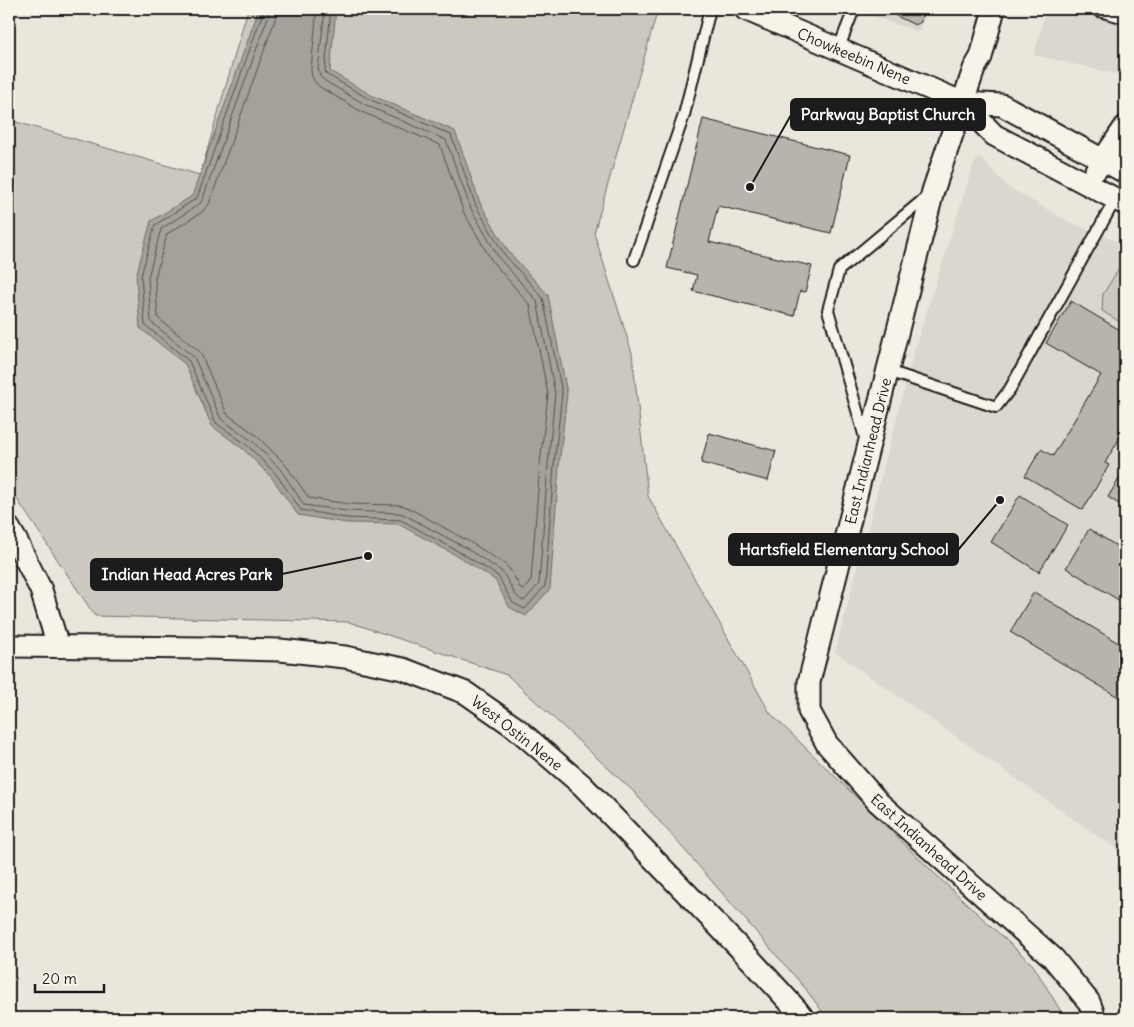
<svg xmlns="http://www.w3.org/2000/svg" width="1134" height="1027" font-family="Delius,sans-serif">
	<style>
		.built { fill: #dad7ce }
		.green { fill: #ccc8c0; stroke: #74726e }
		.water { fill: #a3a19a; stroke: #6d6c68 }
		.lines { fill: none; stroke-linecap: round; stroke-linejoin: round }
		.shore { stroke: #52514e; stroke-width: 1 }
		.building { fill: #b6b4ac; stroke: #1c1c1c }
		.service-casing { stroke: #1c1c1c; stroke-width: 14 }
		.minor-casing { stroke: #1c1c1c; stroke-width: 25 }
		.service { stroke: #f7f3e8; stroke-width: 10 }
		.minor { stroke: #f7f3e8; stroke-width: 21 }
		.labels { text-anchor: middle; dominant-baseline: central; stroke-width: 4; stroke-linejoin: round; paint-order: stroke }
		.street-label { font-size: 15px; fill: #1c1c1c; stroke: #f7f3e8 }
		.leader { fill: none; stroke: #1c1c1c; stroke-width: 2 }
		.callout-dot { fill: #1c1c1c; stroke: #f7f3e8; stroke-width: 2 }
		.callout { fill: #1c1c1c; stroke: #1c1c1c; stroke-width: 2 }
		.callout-label { font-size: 16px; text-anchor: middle; font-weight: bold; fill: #fff }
	</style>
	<rect width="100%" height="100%" fill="#eae6dc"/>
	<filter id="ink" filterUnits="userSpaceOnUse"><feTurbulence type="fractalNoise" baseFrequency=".02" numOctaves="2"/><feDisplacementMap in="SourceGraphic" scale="10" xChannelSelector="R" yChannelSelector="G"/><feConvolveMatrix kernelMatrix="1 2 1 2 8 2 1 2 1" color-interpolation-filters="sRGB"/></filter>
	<g filter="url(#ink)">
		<path class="built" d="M 869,9 L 926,9 L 919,32 L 867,14 Z
			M 1046,9 L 1125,9 L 1125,76 L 1034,55 Z
			M 980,157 L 1008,187 L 1068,221 L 1125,245 L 1125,855 L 835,652 L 915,348 L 974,163 Z"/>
		<path class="green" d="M 248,9 L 658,9 L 594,233 L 632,353 L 648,496 L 770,713 L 934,873 L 1033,965 L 1065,1018 L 827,1018 L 805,988 L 634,792 L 507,675 L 349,622 L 95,616 L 9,487 L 9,120 L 200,175 Z
			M 1125,259 L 1125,325 L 1102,311 L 1103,294 Z"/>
		<path class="water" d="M 259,9 L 336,9 L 330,71 L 371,95 L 455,131 L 480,203 L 508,251 L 548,295 L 567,393 L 559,466 L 550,589 L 526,616 L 509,607 L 495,580 L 461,558 L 398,524 L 346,523 L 298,515 L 272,478 L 243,449 L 212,426 L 185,364 L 140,328 L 136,276 L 151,221 L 192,196 Z"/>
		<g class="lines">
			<path class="shore" d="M 263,9 L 263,12 L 197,198 L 155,225 L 141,276 L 145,325 L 189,361 L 216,423 L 247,445 L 276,474 L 301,510 L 346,518 L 401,520 L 463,554 L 498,576 L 513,603 L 525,609 L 545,586 L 554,466 L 562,393 L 543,298 L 504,254 L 476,206 L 451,135 L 369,99 L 326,74 L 325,70 L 331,9
				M 269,9 L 269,14 L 202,201 L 198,205 L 161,229 L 148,277 L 151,322 L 194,357 L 221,419 L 251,440 L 281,470 L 304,505 L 347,511 L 398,513 L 403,514 L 466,548 L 501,571 C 510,580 512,597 524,601 L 539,584 L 548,465 L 555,393 L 537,301 L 499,258 L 471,209 L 446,140 L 366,105 L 325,81 L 320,76 L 318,69 L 325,9
				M 277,9 L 276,17 L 209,204 L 202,212 L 167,234 L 155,278 L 158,318 L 200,352 L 227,414 L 256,435 L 285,464 L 309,498 L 348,504 L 399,505 L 407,507 L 470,542 L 506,565 L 511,571 L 521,589 L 524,590 L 531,580 L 540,464 L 548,394 L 530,305 L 492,261 L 464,213 L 440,145 L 362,112 L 320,87 C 314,82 311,77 311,69 L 317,9"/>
		</g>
		<path class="building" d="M 882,9 L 924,9 L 921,22 L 915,25 Z
			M 703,119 L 850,155 L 831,233 L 718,206 L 709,242 L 812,266 L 805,292 L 800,291 L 794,316 L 693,291 L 697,275 L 667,268 Z
			M 1071,301 L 1125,333 L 1125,429 L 1105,463 L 1109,465 L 1083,510 L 1025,476 L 1041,449 L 1053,456 L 1101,375 L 1046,343 Z
			M 709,433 L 776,451 L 768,481 L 701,463 Z
			M 1125,469 L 1125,508 L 1108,497 Z
			M 1020,495 L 1068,525 L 1039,572 L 991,542 Z
			M 1089,529 L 1125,551 L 1125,604 L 1066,568 Z
			M 1034,592 L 1125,647 L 1125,701 L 1010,632 Z"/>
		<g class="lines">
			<g class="service-casing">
				<path id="service" d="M 1099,9 L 1099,11 L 1125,18
					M 838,50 L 854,9
					M 634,260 L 684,115 L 710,9
					M 888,371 L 996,407 L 1010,389 L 1116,198
					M 866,441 L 828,310 L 839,270 L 929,195"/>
			</g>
			<g class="minor-casing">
				<path id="minor" d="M 745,9 L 963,103 L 1002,105 L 1125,172
					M 994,9 L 981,57 L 974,69 L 933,191 L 809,682 L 809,711 L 827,744 L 878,802 L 1053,958 L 1089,1002 L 1095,1018
					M 963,103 L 994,135 L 1125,204
					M 1096,170 L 1125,127
					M 9,528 L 16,540 L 41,590 L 58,646
					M 9,646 L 206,648 L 280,650 L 345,657 L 403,669 L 466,693 L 516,728 L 582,785 L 753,962 L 796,1009 L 803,1018"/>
			</g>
			<use href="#service" class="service"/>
			<use href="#minor" class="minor"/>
		</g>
	</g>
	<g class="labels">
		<g class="street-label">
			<text transform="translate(854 56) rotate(23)">Chowkeebin Nene</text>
			<text transform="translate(868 451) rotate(-76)">East Indianhead Drive</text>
			<text transform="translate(517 733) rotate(38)">West Ostin Nene</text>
			<text transform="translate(929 847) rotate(42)">East Indianhead Drive</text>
		</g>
	</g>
	<path class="leader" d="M750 187L791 115M1000 500L958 550M368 556L282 574"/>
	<g class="callout-dot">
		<circle cx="750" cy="187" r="5"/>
		<circle cx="1000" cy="500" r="5"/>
		<circle cx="368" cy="556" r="5"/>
	</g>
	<g class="callout">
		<rect x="791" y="99" width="194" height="31" rx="5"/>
		<rect x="729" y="534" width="229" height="31" rx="5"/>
		<rect x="91" y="559" width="191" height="31" rx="5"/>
	</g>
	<g class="callout-label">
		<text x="888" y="120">Parkway Baptist Church</text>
		<text x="844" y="555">Hartsfield Elementary School</text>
		<text x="187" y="580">Indian Head Acres Park</text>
	</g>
	<rect width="1134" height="1027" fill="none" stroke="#f7f3e8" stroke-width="30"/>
	<rect x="15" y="15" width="1104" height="997" fill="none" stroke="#1c1c1c" stroke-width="2" filter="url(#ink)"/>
	<path d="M35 984v8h69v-8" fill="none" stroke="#1c1c1c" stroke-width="2.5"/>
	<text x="42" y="984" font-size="15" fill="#1c1c1c" stroke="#f7f3e8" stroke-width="4" paint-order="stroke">20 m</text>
</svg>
